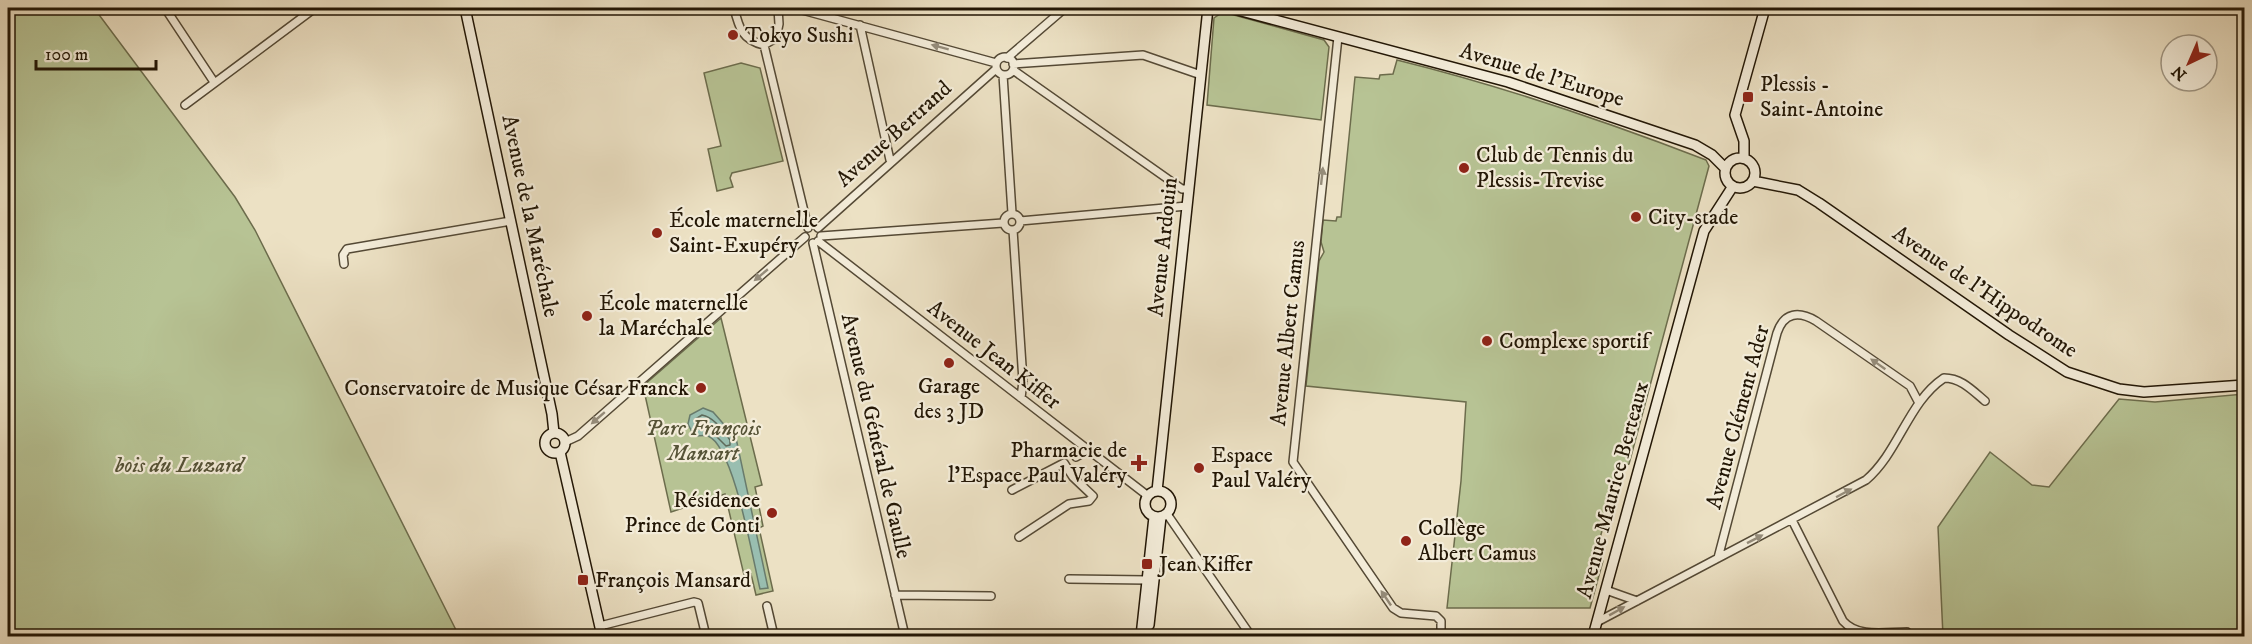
<svg xmlns="http://www.w3.org/2000/svg" width="2252" height="644" font-family="'IM FELL DW Pica',serif">
	<style>
		.green { fill: #b7c394; stroke: #6c6c4c; stroke-width: 1.5 }
		.water { fill: #99beb0; stroke: #697b6c; stroke-width: 1.5 }
		.lines { fill: none; stroke-linecap: round; stroke-linejoin: round }
		.shore { stroke: #5e6a5a; stroke-width: 1.5 }
		.street-casing { stroke: #544935; stroke-width: 10 }
		.secondary-casing { stroke: #221605; stroke-width: 12 }
		.street { stroke: #f3ecd9; stroke-width: 7 }
		.secondary { stroke: #f3ecd9; stroke-width: 9 }
		.oneway { fill: #958c7a }
		.poi-dot { fill: #8f2418; stroke: #f3ecd9; stroke-width: 2 }
		.labels { text-anchor: middle; dominant-baseline: central; stroke-width: 4.5; stroke-linejoin: round; paint-order: stroke }
		.poi-label { font-size: 22px; fill: #221605; stroke: #f3ecd9; text-anchor: start }
		.street-label { font-size: 22px; fill: #221605; stroke: #f3ecd9 }
		.park-label { font-size: 22px; font-style: italic; fill: #565337; stroke: #f3ecd9 }
	</style>
	<rect width="100%" height="100%" fill="#ece1c4"/>
	<filter id="stains"><feTurbulence type="fractalNoise" baseFrequency=".00333" numOctaves="4"/><feColorMatrix values="0 0 0 0 .2 0 0 0 0 .09 0 0 0 0 .02 0 0 0 .5 -.17"/></filter>
	<radialGradient id="worn" r=".72"><stop offset=".6" stop-color="#630" stop-opacity="0"/><stop offset="1" stop-color="#630" stop-opacity=".3"/></radialGradient>
	<path class="green" d="M 8,8 L 94,8 L 235,197 L 255,230 L 459,636 L 8,636 Z
		M 1223,12 L 1324,40 L 1329,47 L 1321,120 L 1207,105 L 1214,18 Z
		M 1397,60 C 1502,86 1605,121 1706,160 L 1709,166 L 1629,464 L 1619,468 L 1596,553 L 1603,561 L 1590,608 L 1447,608 L 1461,481 L 1466,402 L 1306,386 L 1319,261 L 1324,252 L 1321,242 L 1323,220 L 1336,221 L 1337,217 L 1341,217 L 1355,77 L 1379,79 L 1380,75 L 1393,74 Z
		M 741,63 L 760,68 L 783,161 L 732,173 L 730,178 L 733,187 L 717,191 L 708,149 L 721,146 L 704,73 Z
		M 721,318 L 762,485 L 755,487 L 763,526 L 759,528 L 773,591 L 756,595 L 751,574 L 744,575 L 725,494 L 671,512 L 643,386 Z
		M 2244,394 L 2244,636 L 1943,636 L 1938,527 L 1990,452 L 2032,485 L 2049,487 L 2119,399 L 2155,402 Z"/>
	<path class="water" d="M 703,408 L 713,412 L 736,438 L 768,588 L 760,589 C 753,561 734,446 708,436 C 704,435 699,436 694,436 L 688,424 L 690,415 Z"/>
	<g class="lines">
		<path class="shore" d="M 702,415 C 714,417 723,431 730,440 L 730,445 L 726,446 L 711,431 L 697,429 L 694,420 Z"/>
		<g class="street-casing">
			<path id="street" d="M 165,8 L 214,82
				M 734,8 C 739,28 742,40 764,45 L 776,38 L 779,24 L 778,8
				M 795,8 L 996,63
				M 860,25 L 890,160
				M 1338,37 L 1293,462 L 1393,608 L 1401,613 L 1436,616 L 1441,621 L 1441,636
				M 764,45 L 808,228
				M996 66a9 9 0 1 1 18 0a9 9 0 1 1-18 0Z
				M 1007,58 L 1065,8
				M 1013,64 L 1143,55 L 1201,75
				M 1013,70 L 1182,189 L 1189,189
				M 1003,75 L 1012,213
				M 185,105 L 315,8
				M1004 222a8 8 0 1 1 16 0a8 8 0 1 1-16 0Z
				M 1020,221 L 1187,206
				M 818,228 L 996,69
				M 1013,230 L 1023,381 L 1021,398
				M 821,236 L 1003,223
				M 818,241 L 1148,496
				M 813,243 L 905,636
				M 344,264 L 343,255 L 347,249 L 511,221
				M 565,442 L 578,436 L 805,237
				M 1076,457 L 1088,450
				M 1012,490 L 1064,463 L 1073,477 L 1093,496 L 1089,501 L 1069,504 L 1019,537
				M 1167,514 L 1251,636
				M 1792,520 L 1843,621 C 1858,638 1885,632 1907,632
				M 1718,558 L 1777,333 C 1784,312 1799,311 1816,321 L 1910,386 L 1919,403
				M 1069,579 L 1147,580
				M 1606,590 L 1637,601
				M 895,595 L 991,596
				M 767,606 L 774,636
				M 1597,622 L 1866,480 C 1899,452 1908,402 1944,378 C 1961,378 1972,390 1985,401
				M 600,626 L 694,602 L 698,603 L 706,636"/>
		</g>
		<g class="secondary-casing">
			<path id="secondary" d="M 465,8 L 552,414 L 554,433
				M 1230,8 L 1508,82 L 1695,145 L 1712,155 L 1725,168
				M1725 173a15 15 0 1 1 30 0a15 15 0 1 1-30 0Z
				M 1744,158 L 1744,141 L 1735,115 L 1765,8
				M 1753,181 L 1798,190 L 1819,203 L 2009,335 L 2067,372 L 2119,389 L 2144,392 L 2244,385
				M545 443a10 10 0 1 1 20 0a10 10 0 1 1-20 0Z
				M 560,452 L 602,636
				M 1157,491 L 1208,8
				M1145 504a13 13 0 1 1 26 0a13 13 0 1 1-26 0Z
				M 1149,625 L 1161,517
				M 1141,636 L 1154,517
				M 1593,636 L 1704,231 L 1733,186"/>
		</g>
		<use href="#street" class="street"/>
		<use href="#secondary" class="secondary"/>
	</g>
	<defs><path id="oneway-solid" d="M-6-.8H1V-3.2L6.5 0L1 3.2V.8H-6Z" transform="scale(1.5)"/></defs>
	<g class="oneway">
		<use href="#oneway-solid" transform="translate(940 47) rotate(-165)"/>
		<use href="#oneway-solid" transform="translate(1322 176) rotate(-84)"/>
		<use href="#oneway-solid" transform="translate(761 275) rotate(140)"/>
		<use href="#oneway-solid" transform="translate(1878 364) rotate(-145)"/>
		<use href="#oneway-solid" transform="translate(598 418) rotate(139)"/>
		<use href="#oneway-solid" transform="translate(1844 493) rotate(-28)"/>
		<use href="#oneway-solid" transform="translate(1755 539) rotate(-27)"/>
		<use href="#oneway-solid" transform="translate(1386 598) rotate(-124)"/>
		<use href="#oneway-solid" transform="translate(1617 611) rotate(-29)"/>
	</g>
	<g class="poi-dot">
		<circle cx="733" cy="35" r="6"/>
		<rect x="1742" y="91" width="12" height="12" rx="3"/>
		<circle cx="1464" cy="168" r="6"/>
		<circle cx="1636" cy="217" r="6"/>
		<circle cx="657" cy="233" r="6"/>
		<circle cx="587" cy="316" r="6"/>
		<circle cx="1487" cy="341" r="6"/>
		<circle cx="949" cy="363" r="6"/>
		<circle cx="701" cy="388" r="6"/>
		<path d="M1136 454h6v6h6v6h-6v6h-6v-6h-6v-6h6z"/>
		<circle cx="1199" cy="468" r="6"/>
		<circle cx="772" cy="513" r="6"/>
		<circle cx="1406" cy="541" r="6"/>
		<rect x="1141" y="558" width="12" height="12" rx="3"/>
		<rect x="577" y="574" width="12" height="12" rx="3"/>
	</g>
	<g class="labels">
		<g class="poi-label">
			<text x="745" y="35">Tokyo Sushi</text>
			<text x="1760" y="84">Plessis -<tspan x="1760" dy="25">Saint-Antoine</tspan></text>
			<text x="1476" y="155">Club de Tennis du<tspan x="1476" dy="25">Plessis-Trevise</tspan></text>
			<text x="1648" y="217">City-stade</text>
			<text x="669" y="220">École maternelle<tspan x="669" dy="25">Saint-Exupéry</tspan></text>
			<text x="599" y="303">École maternelle<tspan x="599" dy="25">la Maréchale</tspan></text>
			<text x="1499" y="341">Complexe sportif</text>
			<text x="949" y="386" text-anchor="middle">Garage<tspan x="949" dy="25">des 3 JD</tspan></text>
			<text x="689" y="388" text-anchor="end">Conservatoire de Musique César Franck</text>
			<text x="1127" y="450" text-anchor="end">Pharmacie de<tspan x="1127" dy="25">l'Espace Paul Valéry</tspan></text>
			<text x="1211" y="455">Espace<tspan x="1211" dy="25">Paul Valéry</tspan></text>
			<text x="760" y="500" text-anchor="end">Résidence<tspan x="760" dy="25">Prince de Conti</tspan></text>
			<text x="1418" y="528">Collège<tspan x="1418" dy="25">Albert Camus</tspan></text>
			<text x="1159" y="564">Jean Kiffer</text>
			<text x="595" y="580">François Mansard</text>
		</g>
		<g class="street-label">
			<text transform="translate(1542 75) rotate(17)">Avenue de l'Europe</text>
			<text transform="translate(894 134) rotate(-42)">Avenue Bertrand</text>
			<text transform="translate(530 216) rotate(78)">Avenue de la Maréchale</text>
			<text transform="translate(1163 247) rotate(-84)">Avenue Ardouin</text>
			<text transform="translate(1985 292) rotate(34)">Avenue de l'Hippodrome</text>
			<text transform="translate(1288 333) rotate(-84)">Avenue Albert Camus</text>
			<text transform="translate(994 355) rotate(38)">Avenue Jean Kiffer</text>
			<text transform="translate(1738 417) rotate(-75)">Avenue Clément Ader</text>
			<text transform="translate(876 436) rotate(77)">Avenue du Général de Gaulle</text>
			<text transform="translate(1613 490) rotate(-75)">Avenue Maurice Berteaux</text>
		</g>
		<g class="park-label">
			<text x="703" y="428">Parc François<tspan x="703" dy="25">Mansart</tspan></text>
			<text x="179" y="465">bois du Luzard</text>
		</g>
	</g>
	<rect width="2252" height="644" fill="none" stroke="#ece1c4" stroke-width="30"/>
	<rect x="9" y="9" width="2234" height="626" fill="none" stroke="#221605" stroke-width="3"/>
	<rect x="15" y="15" width="2222" height="614" fill="none" stroke="#221605" stroke-width="1.5"/>
	<g transform="translate(2189 63) rotate(224)"><circle r="28" fill="#f3ecd9" stroke="#9f9684" stroke-width="1.5"/>
	<path d="M0-4.5L10 22L0 15L-10 22Z" fill="#8f2418"/>
	<text y="-9" font-size="16" font-weight="bold" text-anchor="middle" fill="#221605">N</text>
	</g>
	<path d="M36 60v9h120v-9" fill="none" stroke="#221605" stroke-width="3"/>
	<text x="45" y="60" font-size="18" fill="#221605" stroke="#f3ecd9" stroke-width="4.5" paint-order="stroke">100 m</text>
	<rect width="100%" height="100%" filter="url(#stains)"/>
	<rect width="100%" height="100%" fill="url(#worn)"/>
</svg>
